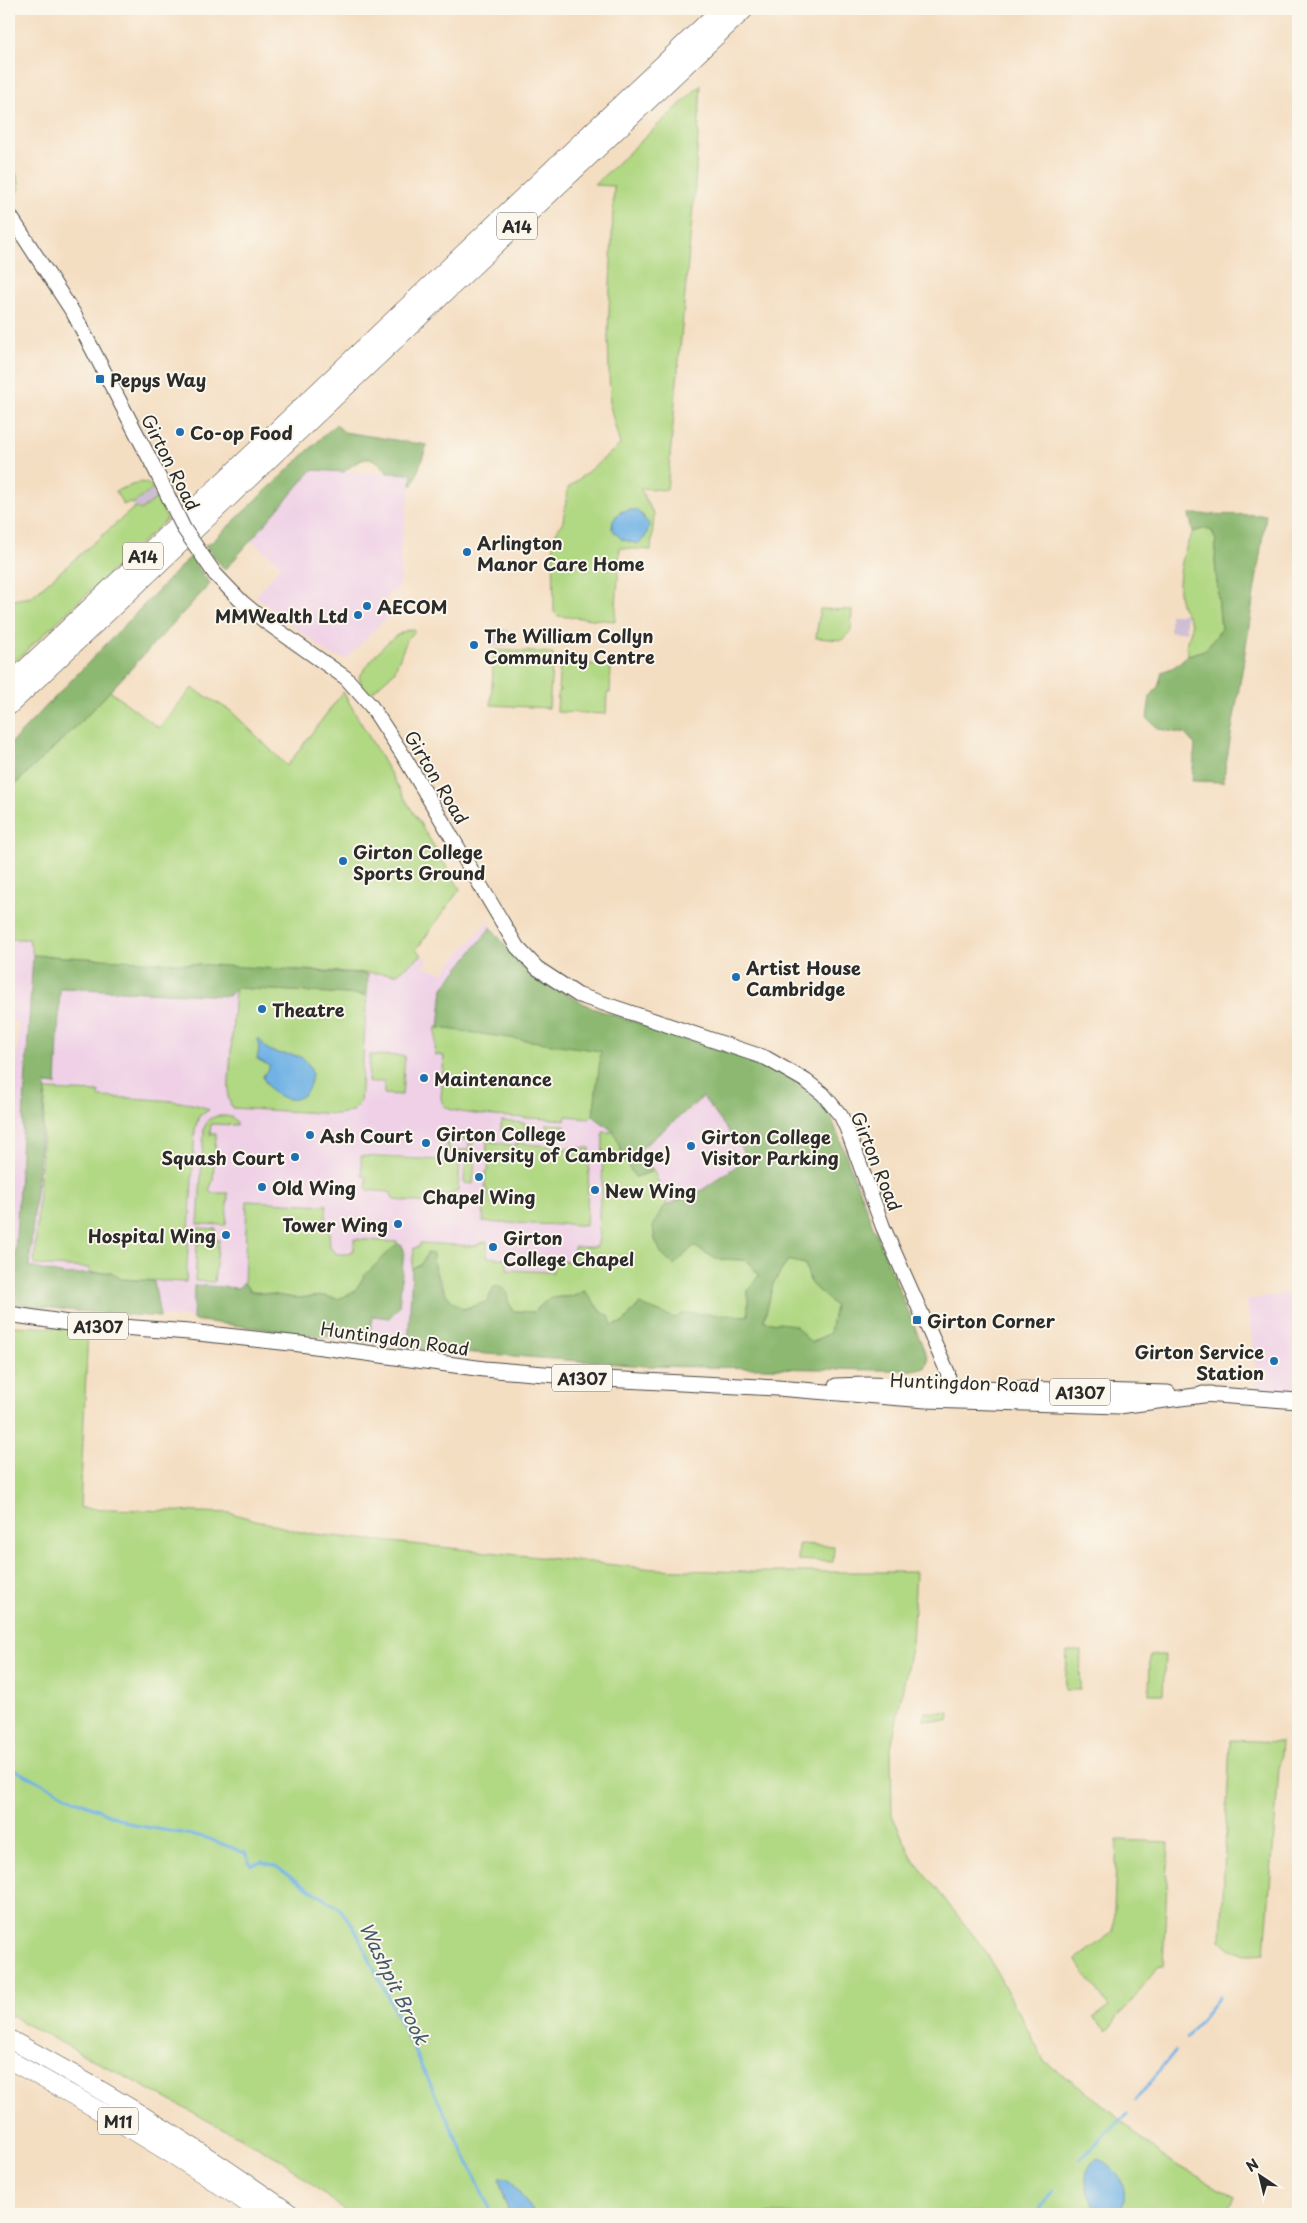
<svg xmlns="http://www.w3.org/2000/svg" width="1307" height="2223" font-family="'Playpen Sans',sans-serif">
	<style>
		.built { fill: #efd0e6 }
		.industrial { fill: #cdbed2 }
		.green { fill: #b1d883; stroke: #6e8257; fill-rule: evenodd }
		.forest { fill: #8cb871; stroke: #5c724e; fill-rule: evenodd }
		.water { fill: #71b2e5; stroke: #4e6e88 }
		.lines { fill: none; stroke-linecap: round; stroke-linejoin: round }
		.stream { stroke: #71b2e5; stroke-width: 3 }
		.secondary-casing { stroke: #494642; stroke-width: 16 }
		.primary-casing { stroke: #494642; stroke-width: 17 }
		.highway-casing { stroke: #494642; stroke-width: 19 }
		.secondary { stroke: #fff; stroke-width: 14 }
		.primary { stroke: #fff; stroke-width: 15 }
		.highway { stroke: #fff; stroke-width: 18 }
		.secondary-bridge-casing { stroke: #494642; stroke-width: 16; stroke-linecap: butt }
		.secondary-bridge { stroke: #fff; stroke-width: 14 }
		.poi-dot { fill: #1f6fb2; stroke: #fbf7ec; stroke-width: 2 }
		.labels { text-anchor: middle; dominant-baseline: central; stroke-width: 4; stroke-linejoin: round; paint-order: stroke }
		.shield { fill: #fbf7ec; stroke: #696865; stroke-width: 1 }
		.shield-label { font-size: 16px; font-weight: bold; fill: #2b2b2b }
		.poi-label { font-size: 18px; font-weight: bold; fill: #2b2b2b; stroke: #fbf7ec; text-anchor: start }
		.street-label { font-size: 18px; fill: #2b2b2b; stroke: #fbf7ec }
		.water-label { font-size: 19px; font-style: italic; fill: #445a6c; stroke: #fbf7ec }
	</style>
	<rect width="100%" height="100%" fill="#fbf7ec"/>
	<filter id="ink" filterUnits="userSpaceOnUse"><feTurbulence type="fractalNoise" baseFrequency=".02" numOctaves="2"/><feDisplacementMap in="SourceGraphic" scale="10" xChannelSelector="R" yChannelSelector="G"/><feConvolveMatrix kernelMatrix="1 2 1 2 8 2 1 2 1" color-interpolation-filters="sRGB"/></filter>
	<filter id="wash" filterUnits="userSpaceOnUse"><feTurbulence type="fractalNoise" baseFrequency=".0096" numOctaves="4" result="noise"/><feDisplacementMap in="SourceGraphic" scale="20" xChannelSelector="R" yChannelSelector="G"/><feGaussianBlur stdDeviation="1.12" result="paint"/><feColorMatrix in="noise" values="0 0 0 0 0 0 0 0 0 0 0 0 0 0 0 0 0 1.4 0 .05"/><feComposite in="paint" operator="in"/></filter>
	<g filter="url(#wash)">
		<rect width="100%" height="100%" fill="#f4dec2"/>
		<path class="built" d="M 312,470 L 413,474 L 400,551 L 401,578 L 398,591 L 391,592 L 383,602 L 390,609 L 386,618 L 346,659 L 329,654 L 256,596 L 281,565 L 250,539 Z
			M 488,921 L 518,963 L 542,981 L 592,1008 L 760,1063 L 818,1100 L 832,1119 L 854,1173 L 874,1229 L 928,1359 L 926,1367 L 919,1370 L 880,1370 L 645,1366 L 408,1348 L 193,1320 L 189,1317 L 76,1311 L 9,1303 L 9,1167 L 19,1023 L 9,1022 L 9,939 L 30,939 L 34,955 L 368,974 L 397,974 L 422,955 L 428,959 L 423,966 L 443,973 Z
			M 1298,1292 L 1298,1392 L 1258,1388 L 1247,1300 Z"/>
		<path class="industrial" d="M 153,489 L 157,498 L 140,510 L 132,504 Z
			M 1170,614 L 1186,614 L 1186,632 L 1170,632 Z
			M 493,628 L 508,630 L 506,647 L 491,646 Z"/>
		<path class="green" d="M 701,85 L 695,185 L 667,490 L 640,488 L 654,515 L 651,550 L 620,548 L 615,621 L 558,616 L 554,612 L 553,538 L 563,521 L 568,488 L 620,445 L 610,406 L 608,335 L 614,186 L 594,185 ZM 622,511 L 643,515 L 645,520 L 612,524 L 616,516 Z
			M 9,159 L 18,178 L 20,189 L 14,194 L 9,191 Z
			M 141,482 L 147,483 L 153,489 L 132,504 L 129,502 L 124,505 L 115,491 Z
			M 157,498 L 167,519 L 9,667 L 9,604 L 13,600 L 31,597 L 135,507 L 141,510 Z
			M 1206,528 L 1212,531 L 1216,540 L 1215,561 L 1221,630 L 1205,650 L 1188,655 C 1184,637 1189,642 1191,629 C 1193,618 1183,613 1181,604 C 1175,585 1183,549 1193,532 Z
			M 820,609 L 852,610 L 851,631 L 842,640 L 816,638 Z
			M 412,629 L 415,631 L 407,640 L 394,672 L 370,694 L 363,689 L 359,677 C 372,659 389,634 412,629 Z
			M 494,650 L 553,653 L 549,708 L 491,705 Z
			M 560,663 L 611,665 L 610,693 L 607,693 L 606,714 L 557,712 L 558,691 L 561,690 L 558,689 Z
			M 192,688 L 231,711 L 287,766 L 343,692 L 407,802 L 460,889 L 416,950 L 422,955 L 397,974 L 252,968 L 33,955 L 29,939 L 9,939 L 9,790 L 81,722 L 110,691 L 159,728 Z
			M 235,988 L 367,995 L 360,1103 L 352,1111 L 338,1114 L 232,1108 L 228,1097 Z
			M 436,1027 L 602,1051 L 593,1116 L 591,1118 L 566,1116 L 565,1120 C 540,1118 466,1117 447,1108 C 443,1105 442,1102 441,1098 L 444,1056 L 435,1055 Z
			M 370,1055 L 405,1056 L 402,1095 L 384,1094 L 384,1082 L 368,1082 Z
			M 46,1090 L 99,1092 L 99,1097 C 120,1098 195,1099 209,1110 L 199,1116 L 195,1129 L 186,1282 L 121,1279 L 111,1272 L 91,1273 L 89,1268 L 34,1265 Z
			M 217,1116 C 226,1116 235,1115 237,1125 L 211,1124 L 210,1134 L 216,1134 L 213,1180 L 209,1191 L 211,1193 L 228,1193 L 226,1225 L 198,1224 L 204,1128 L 209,1119 Z
			M 501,1121 L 525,1123 L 525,1133 L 501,1131 Z
			M 547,1124 L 565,1125 L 565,1135 L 547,1134 Z
			M 603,1132 L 614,1132 L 625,1161 L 635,1177 L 654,1171 L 667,1205 L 661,1210 L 694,1246 L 716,1259 L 746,1260 L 759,1275 L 748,1291 L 748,1316 L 675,1319 L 639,1304 L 623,1323 L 612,1325 L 584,1291 L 574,1296 L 549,1298 L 534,1312 L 513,1311 L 500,1286 L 494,1287 L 487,1302 L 463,1309 C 441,1297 445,1284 433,1267 L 421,1264 L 412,1268 L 414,1248 L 419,1247 L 420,1243 L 474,1246 L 487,1241 L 487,1257 L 507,1259 L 507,1270 L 553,1272 L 554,1261 L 574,1262 L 574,1247 L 597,1247 L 600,1232 L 598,1232 L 600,1197 L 602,1196 Z
			M 447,1136 L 473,1138 L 472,1153 L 446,1152 ZM 450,1139 L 469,1140 L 469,1150 L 449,1150 Z
			M 487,1141 L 516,1146 L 516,1143 L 551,1146 L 551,1148 L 590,1148 L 586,1226 L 560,1223 L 560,1225 L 483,1222 L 484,1199 L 487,1199 L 487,1189 L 485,1188 L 486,1171 L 488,1171 L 489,1161 L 486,1160 Z
			M 361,1156 L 460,1161 L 458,1191 L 452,1194 L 436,1197 L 429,1203 L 394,1200 L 390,1192 L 366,1190 L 367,1177 L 362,1176 Z
			M 465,1161 L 475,1162 L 473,1184 L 464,1183 Z
			M 247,1201 L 327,1205 L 325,1226 L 329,1231 L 330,1248 L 337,1254 L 346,1254 L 354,1250 L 354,1239 L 398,1242 L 392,1251 L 365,1275 L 354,1292 L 338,1299 L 324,1296 L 295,1298 L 250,1291 L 244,1283 Z
			M 198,1228 L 216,1229 L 215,1240 L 219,1240 L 214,1282 L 195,1281 Z
			M 788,1260 L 805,1264 L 811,1284 L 835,1306 L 830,1333 L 810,1343 L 764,1321 L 773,1284 Z
			M 9,1326 L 88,1329 L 80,1508 L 230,1513 L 304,1533 L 654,1569 L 744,1572 L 916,1572 L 912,1643 L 891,1748 L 892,1815 L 912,1858 L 985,1950 L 1044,2061 L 1101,2103 L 1161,2156 L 1235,2197 L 1225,2214 L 348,2214 L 282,2160 L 9,2015 Z
			M 799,1544 L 834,1546 L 833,1562 L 798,1560 Z
			M 1067,1651 L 1081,1651 L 1080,1690 L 1065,1690 Z
			M 1150,1655 L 1165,1655 L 1163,1694 L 1149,1694 Z
			M 925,1712 L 950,1713 L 949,1721 L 924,1720 Z
			M 1230,1740 L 1281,1742 L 1265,1953 C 1244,1955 1235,1955 1221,1940 Z
			M 1117,1840 L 1169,1842 L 1163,1966 L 1159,1966 L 1107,2031 L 1093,2018 L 1109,2007 L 1075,1960 L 1113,1932 Z"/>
		<path class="forest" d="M 336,424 L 344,432 L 427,445 L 413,485 L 411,485 L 412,474 L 387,473 C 374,451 360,458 344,472 L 312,470 L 225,570 L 205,545 L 212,542 Z
			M 1189,514 L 1266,515 L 1243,665 L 1223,782 L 1192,781 L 1195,745 L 1185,734 L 1159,729 L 1147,718 L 1150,697 L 1158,687 L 1162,672 L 1174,667 L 1188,655 L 1205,650 L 1221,630 L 1215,561 L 1216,541 L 1212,531 L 1206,528 L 1193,532 Z
			M 190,557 L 210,584 L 81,722 L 9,790 L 9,745 Z
			M 491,927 L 518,963 L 542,981 L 592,1008 L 760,1063 L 793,1080 L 818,1100 L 832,1119 L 874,1229 L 928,1359 L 926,1367 L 919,1370 L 880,1370 L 645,1366 L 408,1348 L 412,1268 L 421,1264 L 427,1253 L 433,1254 C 433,1275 444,1299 463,1309 L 487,1302 L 494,1287 L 500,1286 L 507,1292 L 508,1301 L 513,1311 L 534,1312 L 549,1298 L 574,1296 L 585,1291 L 602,1313 L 609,1315 L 612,1325 L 623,1323 L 639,1304 L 675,1318 L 684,1313 L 748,1316 L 748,1291 L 759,1275 L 746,1260 L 716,1259 L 694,1246 L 674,1265 L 662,1255 L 655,1240 L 653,1227 L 661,1210 L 667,1205 L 702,1190 L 748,1158 L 703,1097 L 638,1151 L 654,1171 L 635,1177 L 625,1161 L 614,1132 L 593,1116 L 601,1051 L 439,1028 L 443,988 ZM 788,1260 L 805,1264 L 811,1284 L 835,1306 L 830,1333 L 811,1343 L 795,1325 L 764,1321 L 773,1284 Z
			M 33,955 L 368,974 L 367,995 L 236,988 L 229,996 L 60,988 L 56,1085 L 46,1084 L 29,1267 L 65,1275 L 111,1272 L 121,1279 L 154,1281 L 160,1317 L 76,1311 L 12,1303 Z
			M 397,1244 L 401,1245 L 404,1250 L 399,1307 L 389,1318 L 373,1316 L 368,1342 L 193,1320 L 194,1285 L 238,1288 L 244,1283 L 250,1291 L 295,1298 L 324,1296 L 338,1299 L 354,1292 L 365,1275 Z"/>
		<path class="water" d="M 629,510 L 637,510 L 649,524 C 648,533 645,540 637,544 L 621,539 L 612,529 C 612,518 618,512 629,510 Z
			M 257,1039 L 260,1039 C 262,1042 264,1046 266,1048 C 284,1061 305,1045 312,1074 C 311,1080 310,1087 306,1092 C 293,1109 267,1093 263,1076 L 270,1066 L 257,1059 L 259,1048 Z
			M 1098,2158 C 1113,2166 1127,2182 1124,2200 C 1123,2206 1119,2209 1117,2214 L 1098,2214 C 1088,2197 1077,2171 1098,2158 Z
			M 499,2178 L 509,2178 L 535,2214 L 509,2214 Z"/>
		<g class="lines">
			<path class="stream" d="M 9,1767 L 78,1801 L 134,1825 L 204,1837 L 245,1853 L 251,1865 L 263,1862 L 275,1866 L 340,1909 L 354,1927 L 484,2195 L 491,2214
				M 1186,2038 L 1219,1997
				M 1136,2100 L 1175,2051
				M 1080,2159 L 1127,2113
				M 1037,2214 L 1053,2191"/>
		</g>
	</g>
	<g filter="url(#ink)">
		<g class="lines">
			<g class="secondary-casing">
				<path id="secondary" d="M 9,214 L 74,314 L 153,465
					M 215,574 L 243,603 L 266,622 L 346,678 L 371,706 L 403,755 L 517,947 L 537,968 L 578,995 L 766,1058 L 806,1081 L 823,1094 L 841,1116 L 847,1129 L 883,1227 L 948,1373 L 949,1397"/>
			</g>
			<g class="primary-casing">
				<path id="primary" d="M 9,1314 L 68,1323 L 189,1332 L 300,1344 L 484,1369 L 605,1379 L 777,1388 L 926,1400 L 1119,1406 L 1211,1394
					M 836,1386 L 866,1385 L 1168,1393
					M 1203,1394 L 1298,1401"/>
			</g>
			<g class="highway-casing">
				<path id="highway" d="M 9,684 L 721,9
					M 9,706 L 745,9
					M 9,2039 C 107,2091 201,2150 291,2214
					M 9,2060 C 96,2107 181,2158 263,2214"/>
			</g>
			<use href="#secondary" class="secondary"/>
			<use href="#primary" class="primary"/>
			<use href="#highway" class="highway"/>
			<g class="secondary-bridge-casing">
				<path id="secondary-bridge" d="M 153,465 L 184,529 L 215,574"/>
			</g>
			<use href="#secondary-bridge" class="secondary-bridge"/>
		</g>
	</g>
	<g class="poi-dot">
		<rect x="95" y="374" width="10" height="10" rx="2.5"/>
		<circle cx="180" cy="432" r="5"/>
		<circle cx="467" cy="552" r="5"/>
		<circle cx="367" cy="606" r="5"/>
		<circle cx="358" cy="615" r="5"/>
		<circle cx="474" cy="645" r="5"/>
		<circle cx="343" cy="861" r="5"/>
		<circle cx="736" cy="977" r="5"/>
		<circle cx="262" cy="1009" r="5"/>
		<circle cx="424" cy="1078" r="5"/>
		<circle cx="310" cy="1135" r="5"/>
		<circle cx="426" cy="1143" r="5"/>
		<circle cx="691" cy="1146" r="5"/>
		<circle cx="295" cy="1157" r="5"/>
		<circle cx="479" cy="1177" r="5"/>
		<circle cx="262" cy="1187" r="5"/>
		<circle cx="595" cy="1190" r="5"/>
		<circle cx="398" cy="1224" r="5"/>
		<circle cx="226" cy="1235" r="5"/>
		<circle cx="493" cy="1247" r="5"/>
		<rect x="912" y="1315" width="10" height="10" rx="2.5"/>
		<circle cx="1274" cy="1361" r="5"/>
	</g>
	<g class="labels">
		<g class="shield">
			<rect x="497" y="212.5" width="40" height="27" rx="4"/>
			<rect x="123" y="542.5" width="40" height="27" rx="4"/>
			<rect x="68" y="1312.5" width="60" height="27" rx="4"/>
			<rect x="552" y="1364.5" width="60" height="27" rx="4"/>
			<rect x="1050" y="1378.5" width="60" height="27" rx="4"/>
			<rect x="98" y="2107.5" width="40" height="27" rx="4"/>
		</g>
		<g class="shield-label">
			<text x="517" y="226">A14</text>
			<text x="143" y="556">A14</text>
			<text x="98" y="1326">A1307</text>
			<text x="582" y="1378">A1307</text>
			<text x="1080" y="1392">A1307</text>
			<text x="118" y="2121">M11</text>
		</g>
		<g class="poi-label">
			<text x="110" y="379">Pepys Way</text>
			<text x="190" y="432">Co-op Food</text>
			<text x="477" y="542">Arlington<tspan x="477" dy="21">Manor Care Home</tspan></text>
			<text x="377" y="606">AECOM</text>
			<text x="348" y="615" text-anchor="end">MMWealth Ltd</text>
			<text x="484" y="635">The William Collyn<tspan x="484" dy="21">Community Centre</tspan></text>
			<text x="353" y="851">Girton College<tspan x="353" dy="21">Sports Ground</tspan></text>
			<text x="746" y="967">Artist House<tspan x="746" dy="21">Cambridge</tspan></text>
			<text x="272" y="1009">Theatre</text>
			<text x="434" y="1078">Maintenance</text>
			<text x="436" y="1133">Girton College<tspan x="436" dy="21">(University of Cambridge)</tspan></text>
			<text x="320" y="1135">Ash Court</text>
			<text x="701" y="1136">Girton College<tspan x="701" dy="21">Visitor Parking</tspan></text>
			<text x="285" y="1157" text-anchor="end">Squash Court</text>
			<text x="272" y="1187">Old Wing</text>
			<text x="605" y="1190">New Wing</text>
			<text x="479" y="1196" text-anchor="middle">Chapel Wing</text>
			<text x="388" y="1224" text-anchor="end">Tower Wing</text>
			<text x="216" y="1235" text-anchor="end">Hospital Wing</text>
			<text x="503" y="1237">Girton<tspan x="503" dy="21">College Chapel</tspan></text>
			<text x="927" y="1320">Girton Corner</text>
			<text x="1264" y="1351" text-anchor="end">Girton Service<tspan x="1264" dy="21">Station</tspan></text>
		</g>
		<g class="street-label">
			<text transform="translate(171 462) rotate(63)">Girton Road</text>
			<text transform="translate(437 777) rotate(59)">Girton Road</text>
			<text transform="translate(877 1161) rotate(68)">Girton Road</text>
			<text transform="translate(395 1338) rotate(8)">Huntingdon Road</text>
			<text transform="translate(965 1382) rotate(2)">Huntingdon Road</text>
		</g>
		<g class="water-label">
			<text transform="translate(395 1983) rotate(64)">Washpit Brook</text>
		</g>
	</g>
	<rect width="1307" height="2223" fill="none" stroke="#fbf7ec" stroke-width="30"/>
	<g transform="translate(1260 2176) rotate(325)" stroke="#fbf7ec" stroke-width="4" paint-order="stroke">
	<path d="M0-4L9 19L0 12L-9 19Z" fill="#2b2b2b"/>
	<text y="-8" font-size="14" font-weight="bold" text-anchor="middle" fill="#2b2b2b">N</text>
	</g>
</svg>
